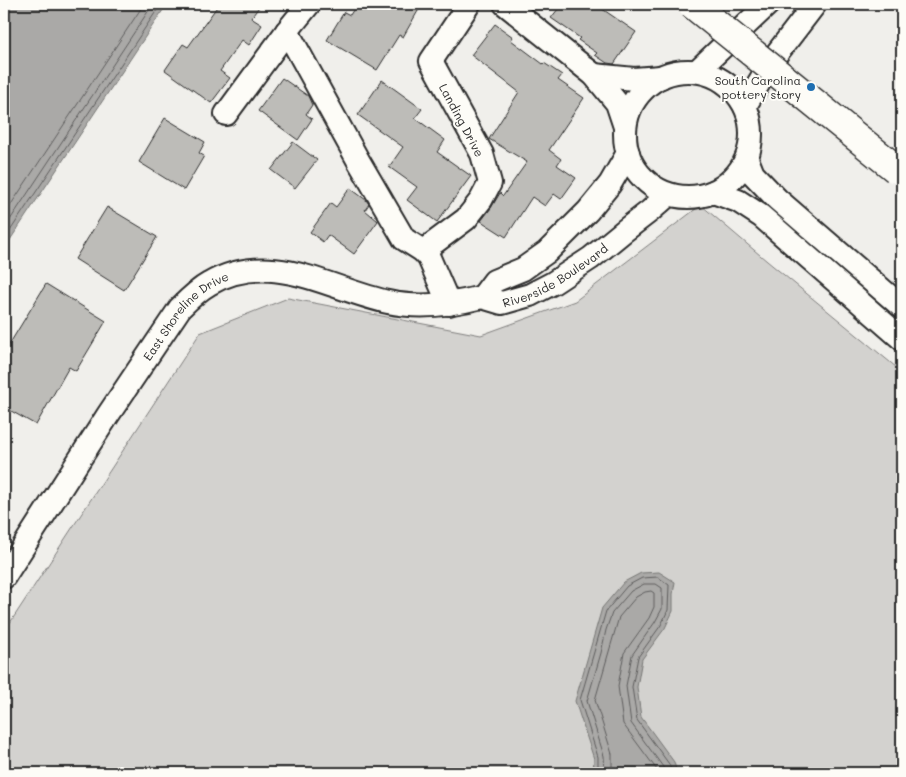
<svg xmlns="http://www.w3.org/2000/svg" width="906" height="777" font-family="Mali,sans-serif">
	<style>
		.green { fill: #d3d2cf; stroke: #7f7e7d }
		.water { fill: #aaa9a7; stroke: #777775 }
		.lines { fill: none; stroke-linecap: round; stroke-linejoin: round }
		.shore { stroke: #5e5d5d; stroke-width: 1 }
		.building { fill: #bdbcb8; stroke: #2b2b2b }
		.minor-casing { stroke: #2b2b2b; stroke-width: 26 }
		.minor { stroke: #fdfcf7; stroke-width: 22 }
		.major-bridge-casing { stroke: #2b2b2b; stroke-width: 31; stroke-linecap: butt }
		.major-bridge { stroke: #fdfcf7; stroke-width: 28 }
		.poi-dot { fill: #1f6fb2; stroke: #fdfcf7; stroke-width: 2 }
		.labels { text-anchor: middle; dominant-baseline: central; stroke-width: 4; stroke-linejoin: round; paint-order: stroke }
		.poi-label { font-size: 12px; fill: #2b2b2b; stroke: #fdfcf7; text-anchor: end }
		.street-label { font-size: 12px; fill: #2b2b2b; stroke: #fdfcf7 }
	</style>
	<rect width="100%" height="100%" fill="#f0efeb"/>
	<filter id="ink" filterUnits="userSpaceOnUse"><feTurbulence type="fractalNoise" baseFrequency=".02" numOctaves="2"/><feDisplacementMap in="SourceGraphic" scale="10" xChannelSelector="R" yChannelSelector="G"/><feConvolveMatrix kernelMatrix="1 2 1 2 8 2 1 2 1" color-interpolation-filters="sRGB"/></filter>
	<g filter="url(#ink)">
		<path class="green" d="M 701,205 L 767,261 L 902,372 L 902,773 L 4,773 L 4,632 L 200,333 L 288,298 L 481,335 L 575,301 Z"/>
		<path class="water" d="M 4,4 L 167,4 L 4,249 Z
			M 659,572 L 675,582 L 673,594 L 673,611 L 665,628 L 642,659 L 637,687 L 641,717 L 674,762 L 677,773 L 593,773 L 594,759 L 575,701 L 602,608 L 624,582 L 641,573 Z"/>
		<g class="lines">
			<path class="shore" d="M 4,215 L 144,4
				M 4,229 L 153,4
				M 4,240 L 161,4
				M 598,773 L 598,757 L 580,700 L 606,611 L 627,586 L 642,578 L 658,577 L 669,585 L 668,610 L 661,625 L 638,657 L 632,687 L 637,720 L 669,764 L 672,773
				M 605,773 L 604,756 L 587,701 L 601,653 L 606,630 L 612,613 L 631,591 L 644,584 L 656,584 L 662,588 L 662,609 L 655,622 L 632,655 L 626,686 L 631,723 L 663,767 L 665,773
				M 612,773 L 612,754 L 595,700 L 619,617 L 636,597 L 645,592 L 651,591 L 654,593 L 654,607 L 649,618 L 624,653 L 618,686 L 623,724 L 657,770 L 658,773"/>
		</g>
		<path class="building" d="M 219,4 L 261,4 L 251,18 L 262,25 L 249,45 L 242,40 L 220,71 L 230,78 L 211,103 L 165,70 L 183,44 L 188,47 Z
			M 357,4 L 422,4 L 403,37 L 399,35 L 377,70 L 327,40 L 344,12 L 350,15 Z
			M 562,4 L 595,4 L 636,32 L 614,64 L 607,63 L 595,55 L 597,53 L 578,40 L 580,38 L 551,18 Z
			M 495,24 L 513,37 L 511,40 L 543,64 L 544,63 L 562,75 L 558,80 L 584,98 L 549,150 L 561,159 L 557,165 L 576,178 L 561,199 L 554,194 L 545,206 L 532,197 L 506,237 L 481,221 L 491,208 L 500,193 L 503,196 L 527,162 L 489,139 L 519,92 L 471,55 Z
			M 282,78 L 308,96 L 312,105 L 306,114 L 312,119 L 298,140 L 258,111 Z
			M 382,80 L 422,109 L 415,118 L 445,140 L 437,152 L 471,176 L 437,222 L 407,200 L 417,187 L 389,167 L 403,147 L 358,115 Z
			M 165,118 L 205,142 L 199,153 L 204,156 L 184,190 L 139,162 Z
			M 293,142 L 317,160 L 295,188 L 271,170 Z
			M 350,188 L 366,200 L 369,204 L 365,210 L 378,221 L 354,254 L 328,235 L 323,242 L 310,232 L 331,203 L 336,207 Z
			M 107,207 L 157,237 L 124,290 L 75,259 Z
			M 46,284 L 106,321 L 76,371 L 69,367 L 36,425 L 4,407 L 4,353 Z"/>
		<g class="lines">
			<g class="minor-casing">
				<g id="minor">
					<path d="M 505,4 L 594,75 L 617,103 L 625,127"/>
					<path d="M 287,31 L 358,160 L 404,239 L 423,251 L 429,258 L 449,304"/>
					<circle cx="688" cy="134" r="63"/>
					<path d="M 697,71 L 768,4"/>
					<path d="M 594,75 L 634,79 L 661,77"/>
					<path d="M 745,106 L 775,56 L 815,4"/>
					<path d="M 226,114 L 287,31 L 309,4"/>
					<path d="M 747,159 L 753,174 L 777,199 L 902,307"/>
					<path d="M 713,192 L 738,201 L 761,216 L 902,339"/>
					<path d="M 423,251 L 466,219 L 481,200 L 490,183 L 482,154 L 431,61 L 469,4"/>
					<path id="s1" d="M 482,297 L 502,303 L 530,295 L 553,283 L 591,258 L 624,231 L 650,211 L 668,195"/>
					<path d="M 482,297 L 494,281 L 523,269 L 547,252 L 588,211 L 610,184 L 628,153"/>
					<path id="s2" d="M 4,577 L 108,415 L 180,308 C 189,299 198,290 209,284 C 271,248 328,289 388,302 C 420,309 451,305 482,297"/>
				</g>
			</g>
			<use href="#minor" class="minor"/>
			<g class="major-bridge-casing">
				<path id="major-bridge" d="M 692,4 L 896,169"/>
			</g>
			<use href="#major-bridge" class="major-bridge"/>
		</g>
	</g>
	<circle class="poi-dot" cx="811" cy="87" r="5"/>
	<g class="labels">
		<g class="poi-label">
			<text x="801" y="80">South Carolina<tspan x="801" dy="14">pottery story</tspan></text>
		</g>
		<g class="street-label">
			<text transform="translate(462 120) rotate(62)">Landing Drive</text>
			<text stroke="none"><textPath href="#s1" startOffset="81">Riverside Boulevard</textPath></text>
			<text stroke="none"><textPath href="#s2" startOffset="320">East Shoreline Drive</textPath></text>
		</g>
	</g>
	<rect width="906" height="777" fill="none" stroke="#fdfcf7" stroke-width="20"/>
	<rect x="10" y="10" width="886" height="757" fill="none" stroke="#2b2b2b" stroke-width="2" filter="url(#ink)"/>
</svg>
